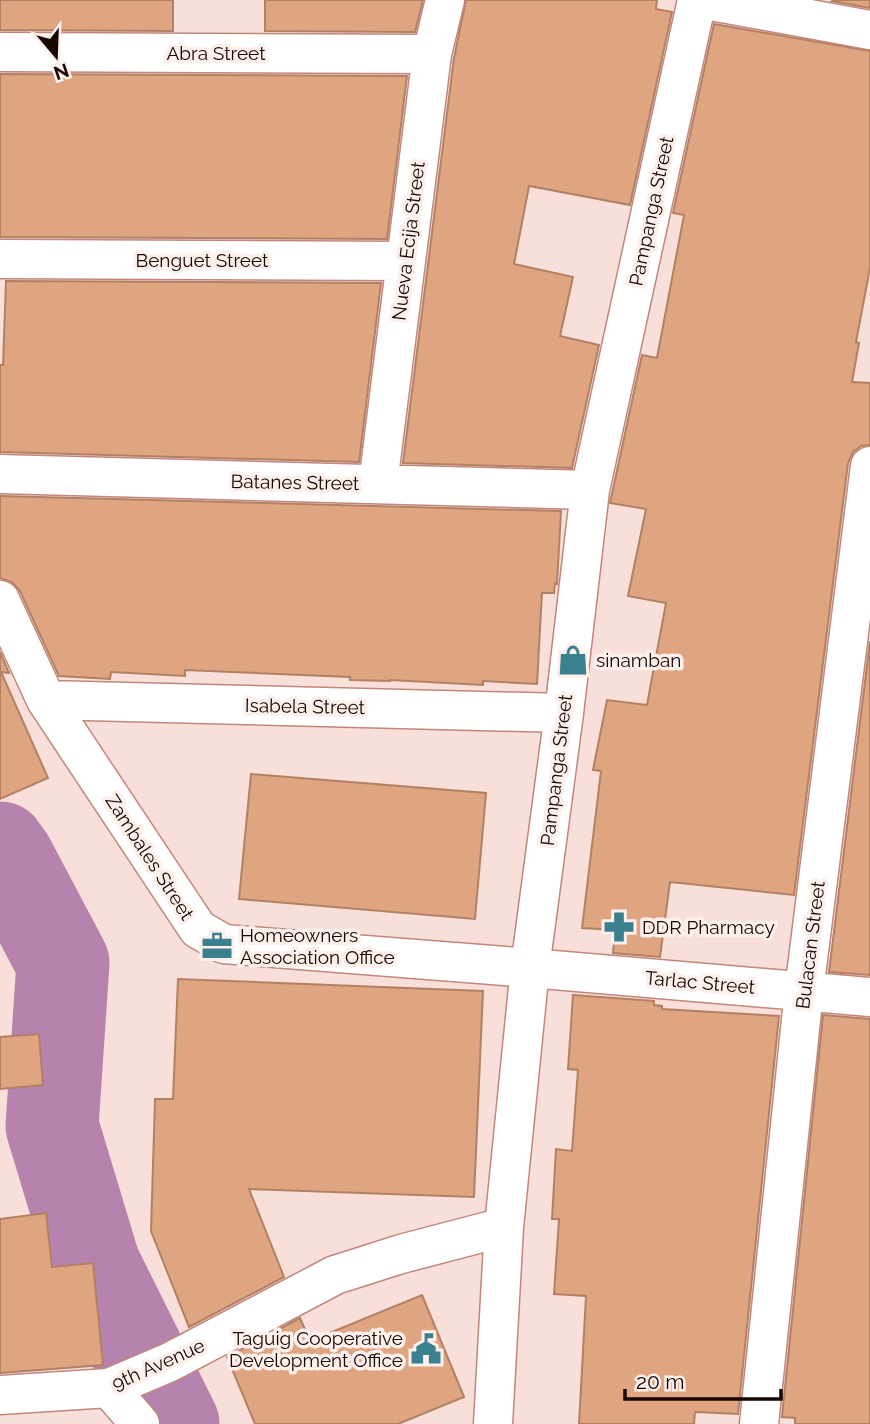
<svg xmlns="http://www.w3.org/2000/svg" width="870" height="1424" font-family="Raleway,sans-serif">
	<style>
		.lines { fill: none; stroke-linecap: round; stroke-linejoin: round }
		.river { stroke: #b683ae; stroke-width: 93 }
		.building { fill: #dfa480; stroke: #b28164; stroke-width: 2 }
		.minor-casing { stroke: #c1877b; stroke-width: 41 }
		.minor { stroke: #fff; stroke-width: 38 }
		.labels { text-anchor: middle; dominant-baseline: central; stroke-width: 7; stroke-linejoin: round; paint-order: stroke }
		.street-label { font-size: 19px; fill: #190603; stroke: #fcefec }
		.poi-label { font-size: 19px; fill: #190603; stroke: #fcefec; text-anchor: start }
	</style>
	<rect width="100%" height="100%" fill="#f8dfd9"/>
	<g class="lines">
		<path class="river" d="M 0,848 L 8,859 L 63,963 L 52,1126 L 94,1265 L 173,1424"/>
	</g>
	<path class="building" d="M 0,0 L 173,0 L 173,31 L 0,30 Z
		M 265,0 L 423,0 L 415,32 L 265,31 Z
		M 466,0 L 657,0 L 656,9 L 672,12 L 630,205 L 529,186 L 514,264 L 573,277 L 560,336 L 599,345 L 572,468 L 403,463 L 454,58 Z
		M 833,0 L 870,0 L 870,8 L 832,1 Z
		M 714,24 L 870,51 L 870,268 L 856,342 L 859,343 L 852,382 L 870,383 L 870,445 L 861,446 L 853,452 L 848,463 L 794,895 L 670,882 L 660,957 L 613,953 L 615,930 L 582,928 L 601,771 L 593,770 L 607,700 L 647,705 L 666,603 L 628,596 L 646,509 L 610,503 L 642,355 L 657,358 L 684,215 L 673,213 Z
		M 0,74 L 407,76 L 387,239 L 0,237 Z
		M 6,281 L 381,283 L 359,462 L 0,452 L 0,365 L 3,365 Z
		M 0,496 L 561,511 L 557,584 L 555,583 L 554,593 L 542,593 L 537,684 L 483,681 L 483,685 L 390,680 L 390,681 L 350,680 L 350,677 L 185,670 L 185,676 L 111,672 L 110,679 L 59,676 L 20,591 L 12,582 L 0,578 Z
		M 870,641 L 870,975 L 829,972 Z
		M 0,652 L 9,673 L 1,672 L 48,778 L 0,799 Z
		M 251,774 L 486,793 L 475,919 L 239,899 Z
		M 178,979 L 483,991 L 474,1197 L 249,1189 L 284,1277 L 189,1327 L 151,1231 L 155,1099 L 173,1099 Z
		M 573,995 L 654,1001 L 654,1005 L 662,1006 L 662,1009 L 779,1016 L 738,1414 L 695,1412 L 694,1424 L 579,1424 L 586,1296 L 554,1294 L 559,1219 L 552,1219 L 556,1149 L 572,1151 L 578,1070 L 568,1069 Z
		M 823,1015 L 870,1019 L 870,1424 L 795,1424 L 795,1418 L 782,1417 Z
		M 39,1034 L 43,1085 L 0,1089 L 0,1037 Z
		M 46,1213 L 52,1267 L 93,1263 L 103,1365 L 0,1373 L 0,1219 Z
		M 422,1295 L 464,1397 L 398,1424 L 255,1424 L 227,1357 L 300,1318 L 310,1341 Z"/>
	<g class="lines">
		<g class="minor-casing">
			<path id="minor" d="M 706,0 L 870,30
				M 0,52 L 432,54
				M 0,259 L 405,261
				M 0,474 L 590,490
				M 378,484 L 432,54 L 445,0
				M 0,600 L 46,700 L 198,929 L 224,944 L 530,968 L 870,997
				M 46,700 L 564,713
				M 109,1388 L 140,1424
				M 0,1395 L 109,1388 L 170,1362 L 335,1275 L 401,1254 L 504,1227
				M 493,1424 L 504,1227 L 530,968 L 564,713 L 590,490 L 697,0
				M 759,1424 L 804,991 L 870,466"/>
		</g>
		<use href="#minor" class="minor"/>
	</g>
	<defs>
		<g id="shop-bare" transform="scale(2.415)"><path d="M-5-2.5h2.3a2.7 3.5 0 0 1 5.4 0H5L5.5 6h-11ZM-1.5-2.5h3a1.5 2.3 0 0 0-3 0Z" fill="#3b808e" stroke="#fcefec" stroke-width="2.5" paint-order="stroke"/></g>
		<g id="pharmacy-bare" transform="scale(2.415)"><path d="M-2-6h4v4h4v4h-4v4h-4v-4h-4v-4h4Z" fill="#3b808e" stroke="#fcefec" stroke-width="2.5" paint-order="stroke"/></g>
		<g id="office-bare" transform="scale(2.415)"><path d="M-6-3h4V-5.5h4V-3h4V5H-6ZM-1-4.5V-3h2v-1.5ZM-6 0V1H6V0Z" fill="#3b808e" stroke="#fcefec" stroke-width="2.5" paint-order="stroke"/></g>
		<g id="civic-bare" transform="scale(2.415)"><path d="M-.6-6.5H3V-4.5H.6V-3L4-1V1h2V6H-6V1h2V-1L-.6-3ZM-1.2 2.5V6h2.4V2.5Z" fill="#3b808e" stroke="#fcefec" stroke-width="2.5" paint-order="stroke"/></g>
	</defs>
	<g fill-rule="evenodd">
		<use href="#shop-bare" x="573" y="660"/>
		<use href="#pharmacy-bare" x="619" y="927"/>
		<use href="#office-bare" x="217" y="946"/>
		<use href="#civic-bare" x="426" y="1349"/>
	</g>
	<g class="labels">
		<g class="street-label">
			<text x="216" y="53">Abra Street</text>
			<text transform="translate(651 211) rotate(-78)">Pampanga Street</text>
			<text transform="translate(408 241) rotate(-83)">Nueva Ecija Street</text>
			<text x="202" y="260">Benguet Street</text>
			<text transform="translate(295 482) rotate(1)">Batanes Street</text>
			<text transform="translate(305 706) rotate(1)">Isabela Street</text>
			<text transform="translate(556 770) rotate(-83)">Pampanga Street</text>
			<text transform="translate(150 857) rotate(57)">Zambales Street</text>
			<text transform="translate(810 945) rotate(-83)">Bulacan Street</text>
			<text transform="translate(700 982) rotate(5)">Tarlac Street</text>
			<text transform="translate(158 1364) rotate(-24)">9th Avenue</text>
		</g>
		<g class="poi-label">
			<text x="596" y="660">sinamban</text>
			<text x="642" y="927">DDR Pharmacy</text>
			<text x="240" y="935">Homeowners<tspan x="240" dy="22">Association Office</tspan></text>
			<text x="403" y="1338" text-anchor="end">Taguig Cooperative<tspan x="403" dy="22">Development Office</tspan></text>
		</g>
	</g>
	<g transform="translate(56 56) rotate(161)" stroke="#fcefec" stroke-width="5" paint-order="stroke">
	<path d="M0-5L12 26L0 18L-12 26Z" fill="#190603"/>
	<text y="-10" font-size="19" font-weight="bold" text-anchor="middle" fill="#190603">N</text>
	</g>
	<path d="M625 1389v10h156v-10" fill="none" stroke="#190603" stroke-width="3.5"/>
	<text x="636" y="1389" font-size="21" fill="#190603" stroke="#fcefec" stroke-width="5" paint-order="stroke">20 m</text>
</svg>
